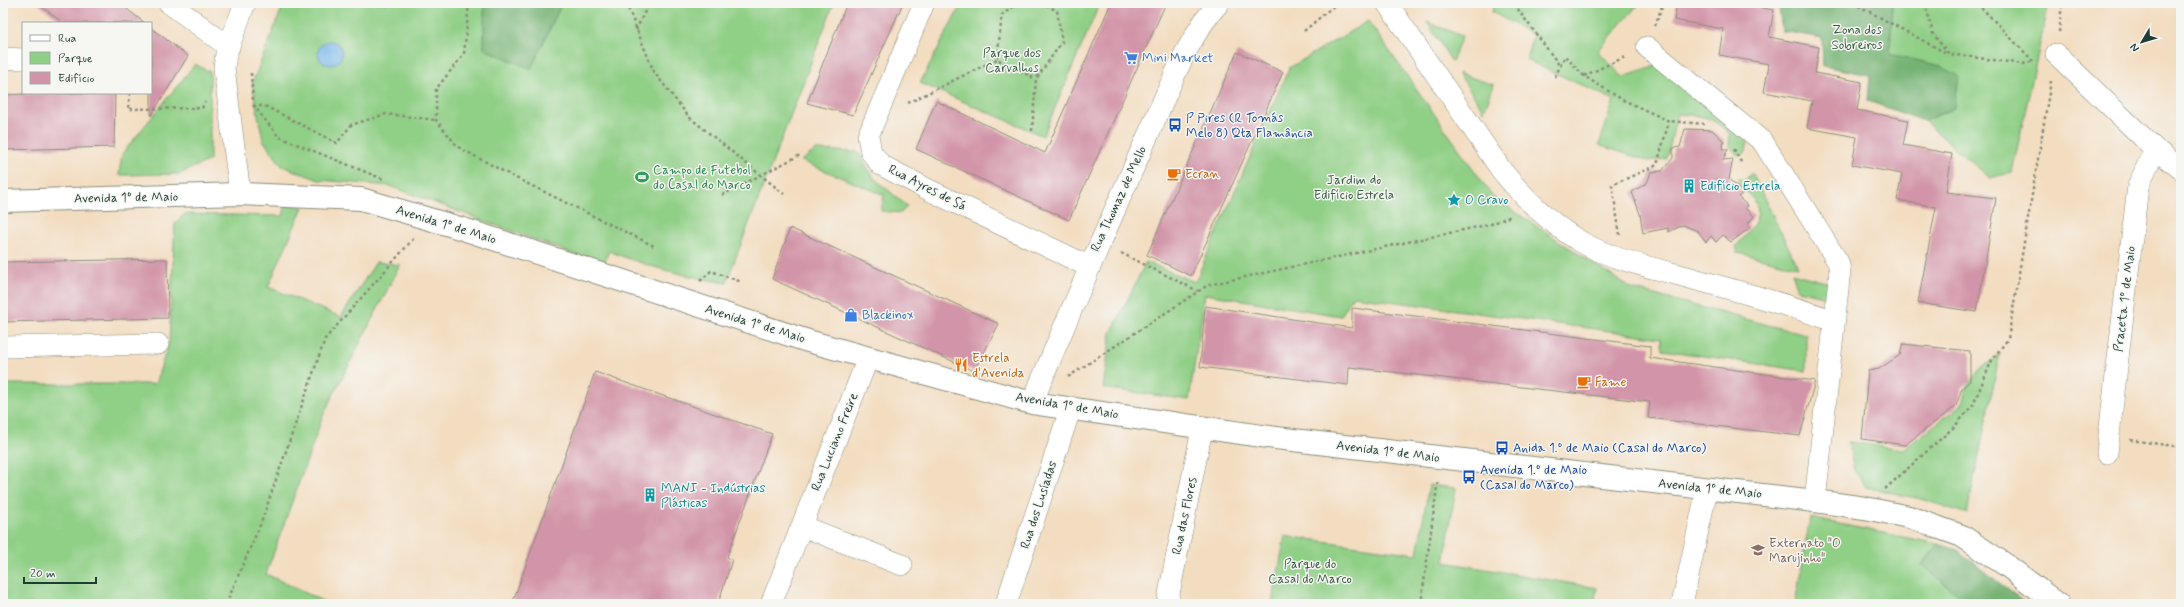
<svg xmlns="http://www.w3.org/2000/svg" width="2184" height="607" font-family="Mynerve,sans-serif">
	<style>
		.green { fill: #90cf86; stroke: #58865d }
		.forest { fill: #74b273; stroke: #4a7854 }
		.water { fill: #77b7eb; stroke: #4b7a90 }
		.building { fill: #d294a8 }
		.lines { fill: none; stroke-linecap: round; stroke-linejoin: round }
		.minor-casing { stroke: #898d7a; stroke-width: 22 }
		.tertiary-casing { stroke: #898d7a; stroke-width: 24 }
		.path { stroke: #898d7a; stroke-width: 2.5; stroke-dasharray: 3 3; stroke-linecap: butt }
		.minor { stroke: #fff; stroke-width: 21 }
		.tertiary { stroke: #fff; stroke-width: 22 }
		.labels { text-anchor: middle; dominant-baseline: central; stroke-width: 3; stroke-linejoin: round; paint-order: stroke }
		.park-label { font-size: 13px; fill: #365a44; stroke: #f6f6f2 }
		.shop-label { font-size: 13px; fill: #366cbe; stroke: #f6f6f2; text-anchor: start }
		.transit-label { font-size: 13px; fill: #164399; stroke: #f6f6f2; text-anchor: start }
		.leisure-label { font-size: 13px; fill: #27864d; stroke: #f6f6f2; text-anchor: start }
		.food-label { font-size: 13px; fill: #c56008; stroke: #f6f6f2; text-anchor: start }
		.culture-label { font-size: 13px; fill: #0d838f; stroke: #f6f6f2; text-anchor: start }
		.street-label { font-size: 13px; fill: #1f3d34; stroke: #f6f6f2 }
		.education-label { font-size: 13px; fill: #785e54; stroke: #f6f6f2; text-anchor: start }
	</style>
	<rect width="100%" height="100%" fill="#f6f6f2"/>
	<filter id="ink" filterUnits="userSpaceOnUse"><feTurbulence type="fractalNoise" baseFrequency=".025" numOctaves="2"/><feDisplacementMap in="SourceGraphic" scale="8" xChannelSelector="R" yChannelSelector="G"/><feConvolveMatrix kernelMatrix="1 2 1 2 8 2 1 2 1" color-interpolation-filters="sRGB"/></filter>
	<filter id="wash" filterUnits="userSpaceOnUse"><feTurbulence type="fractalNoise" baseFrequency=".012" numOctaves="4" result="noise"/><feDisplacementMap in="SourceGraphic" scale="16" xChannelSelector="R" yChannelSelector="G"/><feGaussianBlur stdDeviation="0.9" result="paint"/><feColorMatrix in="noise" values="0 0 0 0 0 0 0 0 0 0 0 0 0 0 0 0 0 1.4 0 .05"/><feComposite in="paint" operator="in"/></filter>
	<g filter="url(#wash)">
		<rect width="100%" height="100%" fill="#f3ddc1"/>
		<path class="green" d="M 284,3 L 834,3 L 726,283 C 685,276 647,267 609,251 L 603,265 L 390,186 L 319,180 L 282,166 L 263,140 L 252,84 Z
			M 962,3 L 1100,3 L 1043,136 L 920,83 Z
			M 1495,3 L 1645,3 L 1636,7 L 1598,51 L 1623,77 L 1656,66 L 1749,137 L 1745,153 L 1737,155 L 1729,145 L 1730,134 C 1709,115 1704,116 1677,114 L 1667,159 L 1647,161 L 1599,145 L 1614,100 L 1526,60 L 1533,35 L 1492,12 Z
			M 1892,3 L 2049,3 L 2012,172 L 1990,178 L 1924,121 L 1954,108 L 1890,54 Z
			M 1368,21 L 1494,198 L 1632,289 L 1806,335 L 1806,371 L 1663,350 L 1661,338 L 1353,296 L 1341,316 L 1205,294 L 1189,400 L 1103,388 L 1111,333 L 1146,262 L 1195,282 L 1289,68 Z
			M 1427,22 L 1462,36 L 1452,62 Z
			M 195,64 L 210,72 L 210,160 L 179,174 L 119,175 L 122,154 Z
			M 1458,73 L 1494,85 L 1484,111 Z
			M 816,150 L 858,152 L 874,178 L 907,206 L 901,213 L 881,211 L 884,195 L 801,161 Z
			M 1752,173 L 1798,267 L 1738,253 L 1736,246 C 1750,231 1769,213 1749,194 C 1744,189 1739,186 1738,179 L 1745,180 Z
			M 286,204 L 303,207 L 268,287 L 341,317 L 376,262 L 400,265 L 324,413 L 266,574 L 329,604 L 3,604 L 3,384 L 155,384 L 169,343 L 175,223 L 185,214 L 283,216 Z
			M 1792,273 L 1829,283 L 1827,297 L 1798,290 Z
			M 2000,353 L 1967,514 L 1925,500 L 1866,487 L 1854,470 L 1848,442 L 1904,449 L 1962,404 C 1967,377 1981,370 2000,353 Z
			M 1429,485 L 1456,488 L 1444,562 L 1597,588 L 1594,604 L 1272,604 L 1285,536 L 1417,554 Z
			M 1810,518 L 1938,544 L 1922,565 L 1969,604 L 1795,604 Z"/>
		<path class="forest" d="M 484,3 L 562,3 L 531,69 L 484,49 Z
			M 1763,3 L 1892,3 L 1890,54 L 1941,66 L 1959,77 L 1954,108 L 1924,121 L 1868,101 L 1870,75 L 1823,66 L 1822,38 L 1782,31 L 1779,8 Z
			M 1938,544 L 1958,550 L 2026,604 L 1969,604 L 1922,565 Z"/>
		<path class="water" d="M318 53a12 12 0 1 1 24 0a12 12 0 1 1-24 0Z"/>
		<g id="blocks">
			<path class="building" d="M 37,3 L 119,3 L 145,23 L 63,23 Z
				M 847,3 L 903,3 L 853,115 L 807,103 Z
				M 1111,3 L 1166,3 L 1069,220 L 916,149 L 936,101 L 1045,153 Z
				M 1677,3 L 1737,3 L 1774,10 L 1769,37 L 1819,47 L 1815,73 L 1862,82 L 1857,110 L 1908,120 L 1903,145 L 1952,154 L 1946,192 L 1996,198 L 1977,312 L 1918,303 L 1936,207 L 1897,200 L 1902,174 L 1852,165 L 1857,137 L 1807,128 L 1812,101 L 1764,92 L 1769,64 L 1719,55 L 1723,29 L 1674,20 Z
				M 151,28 L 188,56 L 151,116 Z
				M 1237,52 L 1283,72 L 1191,276 L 1147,255 Z
				M 48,93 L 115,93 L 114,147 L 3,150 L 3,95 Z
				M 1685,129 L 1712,130 L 1724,141 L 1723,149 L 1728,149 L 1723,160 L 1733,159 L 1729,179 L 1743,193 L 1738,197 L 1748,206 L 1745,208 L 1754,216 L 1747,225 L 1750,228 L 1731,242 L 1723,235 L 1716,242 L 1711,236 L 1706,242 L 1698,231 L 1683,225 L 1668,232 L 1668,228 L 1643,233 L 1640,214 L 1632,192 L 1647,183 L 1651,172 L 1662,171 L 1673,158 L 1673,148 L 1680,147 Z
				M 790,228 L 999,324 L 974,371 L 772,279 Z
				M 167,259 L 168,318 L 3,322 L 3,262 Z
				M 1205,306 L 1352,328 L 1352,308 L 1650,346 L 1650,358 L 1815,381 L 1800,436 L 1648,418 L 1650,402 L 1349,367 L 1348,385 L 1200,367 Z
				M 1903,344 L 1970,351 L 1970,381 L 1962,388 L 1956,406 L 1905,445 L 1862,439 L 1868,371 L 1879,369 L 1900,355 Z
				M 595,372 L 772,434 L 727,557 L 732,560 L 718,604 L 512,604 Z"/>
		</g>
	</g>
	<g filter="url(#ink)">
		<use href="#blocks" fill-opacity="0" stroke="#898d7a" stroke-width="1"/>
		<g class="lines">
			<g class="minor-casing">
				<path id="minor" d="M 169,3 L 229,47
					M 924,3 L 868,136 L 871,152 L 881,165 L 931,191 L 1088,266
					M 1387,3 L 1502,171 C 1525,199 1551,225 1583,243 C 1614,260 1649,267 1683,276 C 1734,290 1784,303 1834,321
					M 1647,47 L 1763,142 L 1838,262 L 1840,270 L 1815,501
					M 2056,54 L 2155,149 L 2181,169
					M 3,58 L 23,59
					M 240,194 L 224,68 L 226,54 L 245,3
					M 3,347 L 158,344
					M 1032,403 C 1070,312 1109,222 1149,133 C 1168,92 1188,35 1219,3
					M 2107,453 L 2138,186 L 2155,149
					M 802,526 L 902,565
					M 771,604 L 868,358
					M 1006,604 L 1071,407
					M 1167,604 L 1202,429
					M 1682,604 L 1707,489"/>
			</g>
			<g class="tertiary-casing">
				<path id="tertiary" d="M 3,201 L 240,194 L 361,199 L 463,229 L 808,341 L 1032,403 L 1276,438 L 1815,501 L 1865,508 L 1909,517 L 1962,536 L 2006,565 L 2058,604"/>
			</g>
			<path class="path" d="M 469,3 L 464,54 L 436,89 L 436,120 L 458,147 L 514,177 L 654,246
				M 626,3 L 654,72 L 689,117 L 784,194
				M 1018,3 L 1002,15 L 997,59 L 1036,79
				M 1516,3 L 1519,11 L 1560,66
				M 1853,3 L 1948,54
				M 1925,3 L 1933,34 L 1949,54 L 2023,64 L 2034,61
				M 1977,3 L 2033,61
				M 1655,26 L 1663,3
				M 636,30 L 649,3
				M 1304,31 L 1337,3
				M 2059,32 L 2062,3
				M 251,73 L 253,100
				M 1584,76 L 1627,56
				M 1555,77 L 1565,56 L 1584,76 L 1623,100 L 1669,121 L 1704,124
				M 130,93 L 128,109 L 202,108 L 205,102
				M 908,103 L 997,59
				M 253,105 L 279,137 L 383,179
				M 253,106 L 265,106 L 337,143 L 351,125 L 386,114 L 436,120
				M 1032,131 L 1036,79 L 1062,42 L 1057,11 L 1043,3
				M 1734,149 L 1742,164
				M 722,195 L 802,154
				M 1620,235 L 1612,185 L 1657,165 L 1669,121
				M 1121,253 L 1198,291
				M 700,281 L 711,271 L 742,282
				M 1068,377 L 1208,285 L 1491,224 L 1511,216
				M 2130,440 L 2181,447
				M 1885,489 L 1955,426 L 1973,405 L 1992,360 L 2008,339 L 2051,81
				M 226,604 L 261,523 L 325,339 L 414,238
				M 1421,604 L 1438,480"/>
			<use href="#minor" class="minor"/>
			<use href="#tertiary" class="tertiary"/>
		</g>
	</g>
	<defs>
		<g id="supermarket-bare" transform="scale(1.08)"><path d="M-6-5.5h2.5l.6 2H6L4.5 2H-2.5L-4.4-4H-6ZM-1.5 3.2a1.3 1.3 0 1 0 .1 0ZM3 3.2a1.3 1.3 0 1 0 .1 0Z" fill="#3f7fe0" stroke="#f6f6f2" stroke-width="2.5" paint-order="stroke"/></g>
		<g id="bus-bare" transform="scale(1.08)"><path d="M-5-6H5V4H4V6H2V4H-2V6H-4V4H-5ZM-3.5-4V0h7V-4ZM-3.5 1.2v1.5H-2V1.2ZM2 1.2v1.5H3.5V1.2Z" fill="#1a4fb4" stroke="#f6f6f2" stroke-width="2.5" paint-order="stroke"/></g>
		<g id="cafe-bare" transform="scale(1.08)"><path d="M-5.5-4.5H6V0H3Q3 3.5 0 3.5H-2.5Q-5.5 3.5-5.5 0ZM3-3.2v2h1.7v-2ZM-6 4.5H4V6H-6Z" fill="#e8710a" stroke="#f6f6f2" stroke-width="2.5" paint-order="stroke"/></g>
		<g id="stadium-bare" transform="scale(1.08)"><path d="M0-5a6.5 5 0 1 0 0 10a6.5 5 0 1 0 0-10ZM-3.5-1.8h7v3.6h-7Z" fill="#2e9e5b" stroke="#f6f6f2" stroke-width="2.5" paint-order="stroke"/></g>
		<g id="building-bare" transform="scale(1.08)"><path d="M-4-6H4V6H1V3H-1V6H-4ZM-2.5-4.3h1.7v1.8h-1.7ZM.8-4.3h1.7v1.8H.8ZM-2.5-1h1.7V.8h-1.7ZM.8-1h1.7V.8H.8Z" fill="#0f9aa8" stroke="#f6f6f2" stroke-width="2.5" paint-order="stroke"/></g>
		<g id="sight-bare" transform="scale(1.08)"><path d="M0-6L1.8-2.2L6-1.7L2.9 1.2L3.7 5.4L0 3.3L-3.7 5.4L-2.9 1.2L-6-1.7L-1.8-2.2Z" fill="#0f9aa8" stroke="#f6f6f2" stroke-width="2.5" paint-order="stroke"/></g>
		<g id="shop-bare" transform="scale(1.08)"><path d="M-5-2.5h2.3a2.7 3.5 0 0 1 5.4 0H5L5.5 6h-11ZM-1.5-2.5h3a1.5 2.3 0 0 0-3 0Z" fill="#3f7fe0" stroke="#f6f6f2" stroke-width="2.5" paint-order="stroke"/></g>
		<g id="restaurant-bare" transform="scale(1.08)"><path d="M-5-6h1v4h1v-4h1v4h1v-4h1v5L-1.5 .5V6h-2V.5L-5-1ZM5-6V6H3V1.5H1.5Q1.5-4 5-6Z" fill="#e8710a" stroke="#f6f6f2" stroke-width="2.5" paint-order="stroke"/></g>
		<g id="school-bare" transform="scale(1.08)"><path d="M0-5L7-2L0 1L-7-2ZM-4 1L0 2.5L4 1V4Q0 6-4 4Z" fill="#8d6e63" stroke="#f6f6f2" stroke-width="2.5" paint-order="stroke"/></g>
	</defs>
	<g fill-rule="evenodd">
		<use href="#supermarket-bare" x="1131" y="58"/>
		<use href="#bus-bare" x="1175" y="125"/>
		<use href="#cafe-bare" x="1174" y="174"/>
		<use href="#stadium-bare" x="642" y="177"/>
		<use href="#building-bare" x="1689" y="186"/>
		<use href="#sight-bare" x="1454" y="200"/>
		<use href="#shop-bare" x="851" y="315"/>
		<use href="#restaurant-bare" x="961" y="365"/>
		<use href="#cafe-bare" x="1584" y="382"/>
		<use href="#bus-bare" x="1502" y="448"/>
		<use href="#bus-bare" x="1469" y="477"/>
		<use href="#building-bare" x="650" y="495"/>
		<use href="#school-bare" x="1758" y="550"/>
	</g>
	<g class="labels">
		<g class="park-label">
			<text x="1857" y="30">Zona dos<tspan x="1857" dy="15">Sobreiros</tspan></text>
			<text x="1012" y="53">Parque dos<tspan x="1012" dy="15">Carvalhos</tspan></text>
			<text x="1354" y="180">Jardim do<tspan x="1354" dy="15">Edifício Estrela</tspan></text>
			<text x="1310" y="564">Parque do<tspan x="1310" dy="15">Casal do Marco</tspan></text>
		</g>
		<g class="shop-label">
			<text x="1142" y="58">Mini Market</text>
			<text x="862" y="315">Blackinox</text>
		</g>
		<g class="transit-label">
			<text x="1186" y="118">P Pires (R Tomás<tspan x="1186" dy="15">Melo 8) Qta Flamância</tspan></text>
			<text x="1513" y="448">Anida 1.º de Maio (Casal do Marco)</text>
			<text x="1480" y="470">Avenida 1.º de Maio<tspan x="1480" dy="15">(Casal do Marco)</tspan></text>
		</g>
		<g class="leisure-label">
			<text x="653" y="170">Campo de Futebol<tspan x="653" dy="15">do Casal do Marco</tspan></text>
		</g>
		<g class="food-label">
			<text x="1185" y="174">Ecran</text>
			<text x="972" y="358">Estrela<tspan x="972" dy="15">d'Avenida</tspan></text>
			<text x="1595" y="382">Fame</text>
		</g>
		<g class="culture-label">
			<text x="1700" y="186">Edifício Estrela</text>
			<text x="1465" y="200">O Cravo</text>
			<text x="661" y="488">MANI - Indústrias<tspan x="661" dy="15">Plásticas</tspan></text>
		</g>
		<g class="street-label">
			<text transform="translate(927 188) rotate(27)">Rua Ayres de Sá</text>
			<text transform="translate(126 198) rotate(-1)">Avenida 1º de Maio</text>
			<text transform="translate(1119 199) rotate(-65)">Rua Thomaz de Mello</text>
			<text transform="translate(446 225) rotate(17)">Avenida 1º de Maio</text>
			<text transform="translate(2125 299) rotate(-83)">Praceta 1º de Maio</text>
			<text transform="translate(755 324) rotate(17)">Avenida 1º de Maio</text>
			<text transform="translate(1067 406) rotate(10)">Avenida 1º de Maio</text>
			<text transform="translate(835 442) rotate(-68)">Rua Luciano Freire</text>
			<text transform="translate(1388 452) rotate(7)">Avenida 1º de Maio</text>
			<text transform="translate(1710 489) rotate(6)">Avenida 1º de Maio</text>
			<text transform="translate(1039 505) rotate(-72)">Rua dos Lusíadas</text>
			<text transform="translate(1185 516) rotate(-78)">Rua das Flores</text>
		</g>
		<g class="education-label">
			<text x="1769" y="543">Externato "O<tspan x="1769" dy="15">Marujinho"</tspan></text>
		</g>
	</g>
	<rect width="2184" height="607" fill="none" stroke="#f6f6f2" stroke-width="16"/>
	<rect x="22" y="22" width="130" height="72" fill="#f6f6f2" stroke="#a0aca6"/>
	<rect x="30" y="35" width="20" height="6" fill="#ffffff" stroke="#a0aca6"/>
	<text x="58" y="42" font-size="12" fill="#1f3d34">Rua</text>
	<rect x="30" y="52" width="20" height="12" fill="#90cf86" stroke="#a0aca6"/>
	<text x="58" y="62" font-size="12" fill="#1f3d34">Parque</text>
	<rect x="30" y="72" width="20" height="12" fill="#d294a8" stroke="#a0aca6"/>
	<text x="58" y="82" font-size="12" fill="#1f3d34">Edifício</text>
	<g transform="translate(2142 42) rotate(232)" stroke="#f6f6f2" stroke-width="3" paint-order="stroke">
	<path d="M0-3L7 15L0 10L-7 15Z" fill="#1f3d34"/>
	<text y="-6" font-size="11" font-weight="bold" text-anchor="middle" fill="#1f3d34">N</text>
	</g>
	<path d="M24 577v6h72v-6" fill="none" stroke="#1f3d34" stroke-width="2"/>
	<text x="30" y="577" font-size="12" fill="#1f3d34" stroke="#f6f6f2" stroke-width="3" paint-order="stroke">20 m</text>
</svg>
